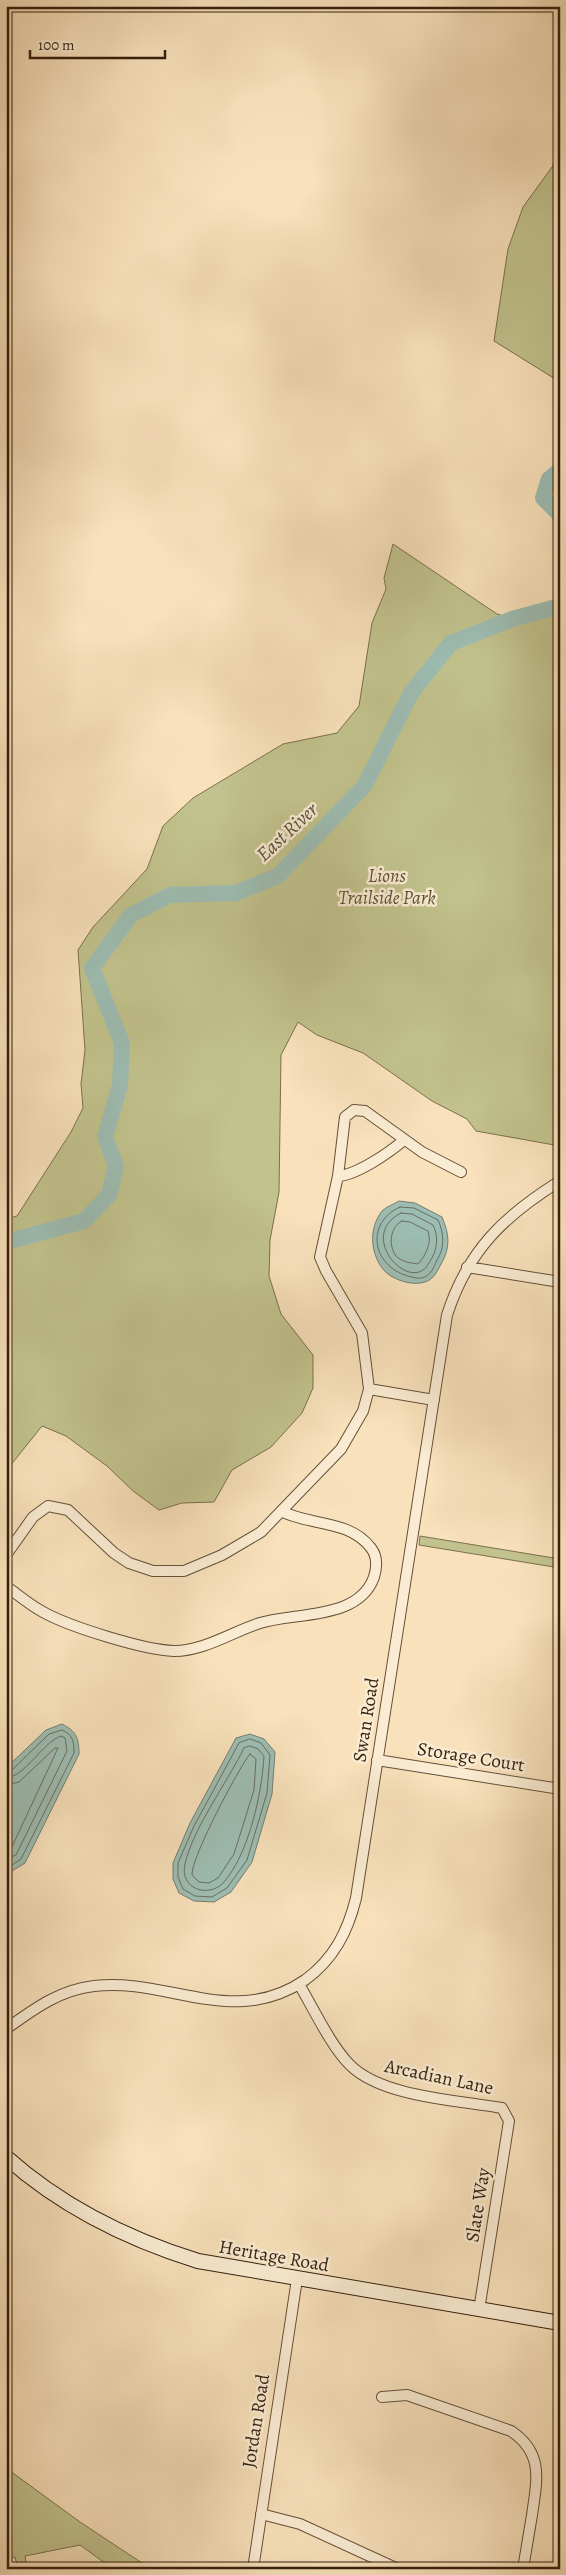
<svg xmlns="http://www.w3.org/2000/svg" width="566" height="2575" font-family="Alegreya,serif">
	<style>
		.green { fill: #c1c28d; stroke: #7a704d }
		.water { fill: #9dbdb3; stroke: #737e71 }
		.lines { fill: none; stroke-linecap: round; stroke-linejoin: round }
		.shore { stroke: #686e60; stroke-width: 1 }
		.river { stroke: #9dbdb3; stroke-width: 16 }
		.street-casing { stroke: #655038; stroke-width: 12 }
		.secondary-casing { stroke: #341f0d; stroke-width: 16 }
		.street { stroke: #faecd3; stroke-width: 10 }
		.secondary { stroke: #faecd3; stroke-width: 14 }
		.labels { text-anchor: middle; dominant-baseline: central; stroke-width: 5; stroke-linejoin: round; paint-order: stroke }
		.park-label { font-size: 19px; font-style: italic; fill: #5e5033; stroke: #faecd3 }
		.street-label { font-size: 19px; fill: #341f0d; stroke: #faecd3 }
		.water-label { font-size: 20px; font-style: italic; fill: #544e3f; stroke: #faecd3 }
	</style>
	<rect width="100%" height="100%" fill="#f8e1bb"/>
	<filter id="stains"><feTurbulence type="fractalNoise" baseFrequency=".004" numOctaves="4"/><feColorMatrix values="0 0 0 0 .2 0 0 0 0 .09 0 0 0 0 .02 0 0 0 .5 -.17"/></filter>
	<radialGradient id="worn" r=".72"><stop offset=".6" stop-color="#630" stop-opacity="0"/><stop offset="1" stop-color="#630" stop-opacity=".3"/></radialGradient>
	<path class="green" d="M 560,156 L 560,382 L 494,341 L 508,249 L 523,207 Z
		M 393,544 L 497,614 L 523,622 L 560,612 L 560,1146 L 476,1131 L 467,1119 L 432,1101 L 363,1053 L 317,1035 L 298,1022 L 281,1055 L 279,1192 L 270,1240 L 269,1276 L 281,1314 L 313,1355 L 313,1388 L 302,1413 L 271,1447 L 232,1470 L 214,1502 L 182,1503 L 159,1510 L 133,1491 L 107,1466 L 66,1436 L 42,1426 L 6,1471 L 6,1219 L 17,1216 L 71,1132 L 83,1108 L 81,1084 L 85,1050 L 78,950 L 93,927 L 147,869 L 163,826 L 193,798 L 283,744 L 337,733 L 359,706 L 372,623 L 386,589 L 384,578 Z
		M 420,1536 L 560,1559 L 560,1568 L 419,1545 Z
		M 6,2468 L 80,2522 L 151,2569 L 113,2569 L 80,2545 L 25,2556 L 27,2569 L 18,2569 L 15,2557 L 9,2558 L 6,2548 Z"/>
	<path class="water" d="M 399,1201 L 415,1203 L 442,1217 C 449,1234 451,1247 441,1264 C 439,1268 436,1274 433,1277 C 421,1290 391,1281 382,1268 C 370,1251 369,1228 382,1211 C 386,1207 394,1204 399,1201 Z
		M 62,1724 C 76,1731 79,1738 79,1754 L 25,1863 L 12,1871 L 6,1870 L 6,1768 L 46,1730 Z
		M 250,1734 L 264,1739 L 275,1752 L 272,1794 L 252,1862 L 231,1892 L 214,1902 L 194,1901 L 179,1893 L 173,1879 L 173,1863 L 190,1823 L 236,1738 Z"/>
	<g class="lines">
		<path class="shore" d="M 400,1207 L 414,1208 L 438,1220 C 444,1233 445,1248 437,1260 C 435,1264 433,1270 430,1273 C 425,1279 418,1279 412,1277 C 373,1269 363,1224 400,1207 Z
			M 401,1213 L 412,1214 L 433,1225 C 438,1235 438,1247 432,1258 C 429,1262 427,1268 423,1270 C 402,1285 359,1234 401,1213 Z
			M 402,1221 L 410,1222 L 428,1231 C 432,1243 426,1255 418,1264 C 411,1263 402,1262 396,1256 C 388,1245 390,1227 402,1221 Z
			M 250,1739 L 261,1743 L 270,1755 L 267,1793 L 247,1860 L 227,1888 L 212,1897 L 195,1896 L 183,1889 L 178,1877 L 178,1863 L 194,1826 L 239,1743 Z
			M 250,1746 L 258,1749 L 264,1756 C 262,1793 249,1853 224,1882 C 209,1899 179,1889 185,1864 C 193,1828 227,1783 244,1748 Z
			M 250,1754 L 256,1759 L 254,1790 L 234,1854 L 218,1878 L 209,1883 L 199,1882 L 192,1875 C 191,1858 238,1769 250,1754 Z
			M 6,1772 L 12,1770 L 49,1734 L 62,1730 C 73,1735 74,1741 74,1753 L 21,1859 L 12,1865 L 6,1865
			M 6,1778 C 25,1777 42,1743 61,1736 L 65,1738 L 67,1751 L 16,1855 L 6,1859
			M 6,1785 L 19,1782 L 55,1748 L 58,1748 L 11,1849 L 6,1851"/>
		<path class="river" d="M 560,470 L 549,479 L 543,498 L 560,515
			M 6,1242 L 84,1221 L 109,1195 L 116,1166 L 105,1137 L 120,1085 L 122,1043 L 92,968 L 131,915 L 170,895 L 236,893 L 278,876 L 365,785 L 411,693 L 451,643 L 512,619 L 560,606"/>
		<g class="street-casing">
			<path id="street" d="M 338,1176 C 357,1175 390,1152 404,1140
				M 467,1267 L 560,1282
				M 369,1389 L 434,1400
				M 6,1555 L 33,1517 L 48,1506 L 68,1510 L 114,1553 L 129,1563 L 153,1571 L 184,1571 L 222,1555 L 261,1532 L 341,1449 L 363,1411 L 369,1389 L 362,1333 L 326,1271 L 320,1257 L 338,1176 L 345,1117 L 354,1110 L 365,1111 L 422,1152 L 461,1172
				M 6,1586 C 18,1595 30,1605 43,1612 C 70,1627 144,1650 174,1651 C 204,1651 232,1632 260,1623 C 296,1612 359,1620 374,1577 C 377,1567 378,1557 371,1548 C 349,1519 309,1526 281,1511
				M 377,1760 L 560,1789
				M 299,1984 C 313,2008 331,2046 350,2065 C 382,2097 457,2100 502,2108 L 509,2121 L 479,2310
				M 6,2029 C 34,2009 59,1990 94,1986 C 167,1977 234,2029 305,1980 C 334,1959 348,1931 356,1898 L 447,1315 C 468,1250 504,1216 560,1181
				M 382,2397 L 407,2395 L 511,2431 C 544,2453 537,2480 532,2515 C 529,2533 526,2551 523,2569
				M 261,2514 L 300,2524 L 398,2569
				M 253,2569 L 297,2279"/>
		</g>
		<g class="secondary-casing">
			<path id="secondary" d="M 6,2157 C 62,2207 127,2239 198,2261 L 560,2323"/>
		</g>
		<use href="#street" class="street"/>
		<use href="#secondary" class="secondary"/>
	</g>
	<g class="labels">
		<g class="park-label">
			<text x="387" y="876">Lions<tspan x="387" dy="22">Trailside Park</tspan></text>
		</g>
		<g class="street-label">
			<text transform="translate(366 1720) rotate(-81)">Swan Road</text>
			<text transform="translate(471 1757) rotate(9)">Storage Court</text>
			<text transform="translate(439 2077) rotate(12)">Arcadian Lane</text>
			<text transform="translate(478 2205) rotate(-81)">Slate Way</text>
			<text transform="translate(274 2256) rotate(10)">Heritage Road</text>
			<text transform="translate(256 2421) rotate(-81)">Jordan Road</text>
		</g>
		<g class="water-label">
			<text transform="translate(287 832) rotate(-43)">East River</text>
		</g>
	</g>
	<rect width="566" height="2575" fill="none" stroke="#f8e1bb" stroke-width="25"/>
	<rect x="8" y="8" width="551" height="2560" fill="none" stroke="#341f0d" stroke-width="2.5"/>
	<rect x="12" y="12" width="541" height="2550" fill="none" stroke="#341f0d"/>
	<path d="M30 50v8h135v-8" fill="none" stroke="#341f0d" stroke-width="2.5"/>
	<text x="38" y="50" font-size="15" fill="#341f0d" stroke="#faecd3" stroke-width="4" paint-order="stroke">100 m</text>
	<rect width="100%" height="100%" filter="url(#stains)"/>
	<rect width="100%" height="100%" fill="url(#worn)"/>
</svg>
